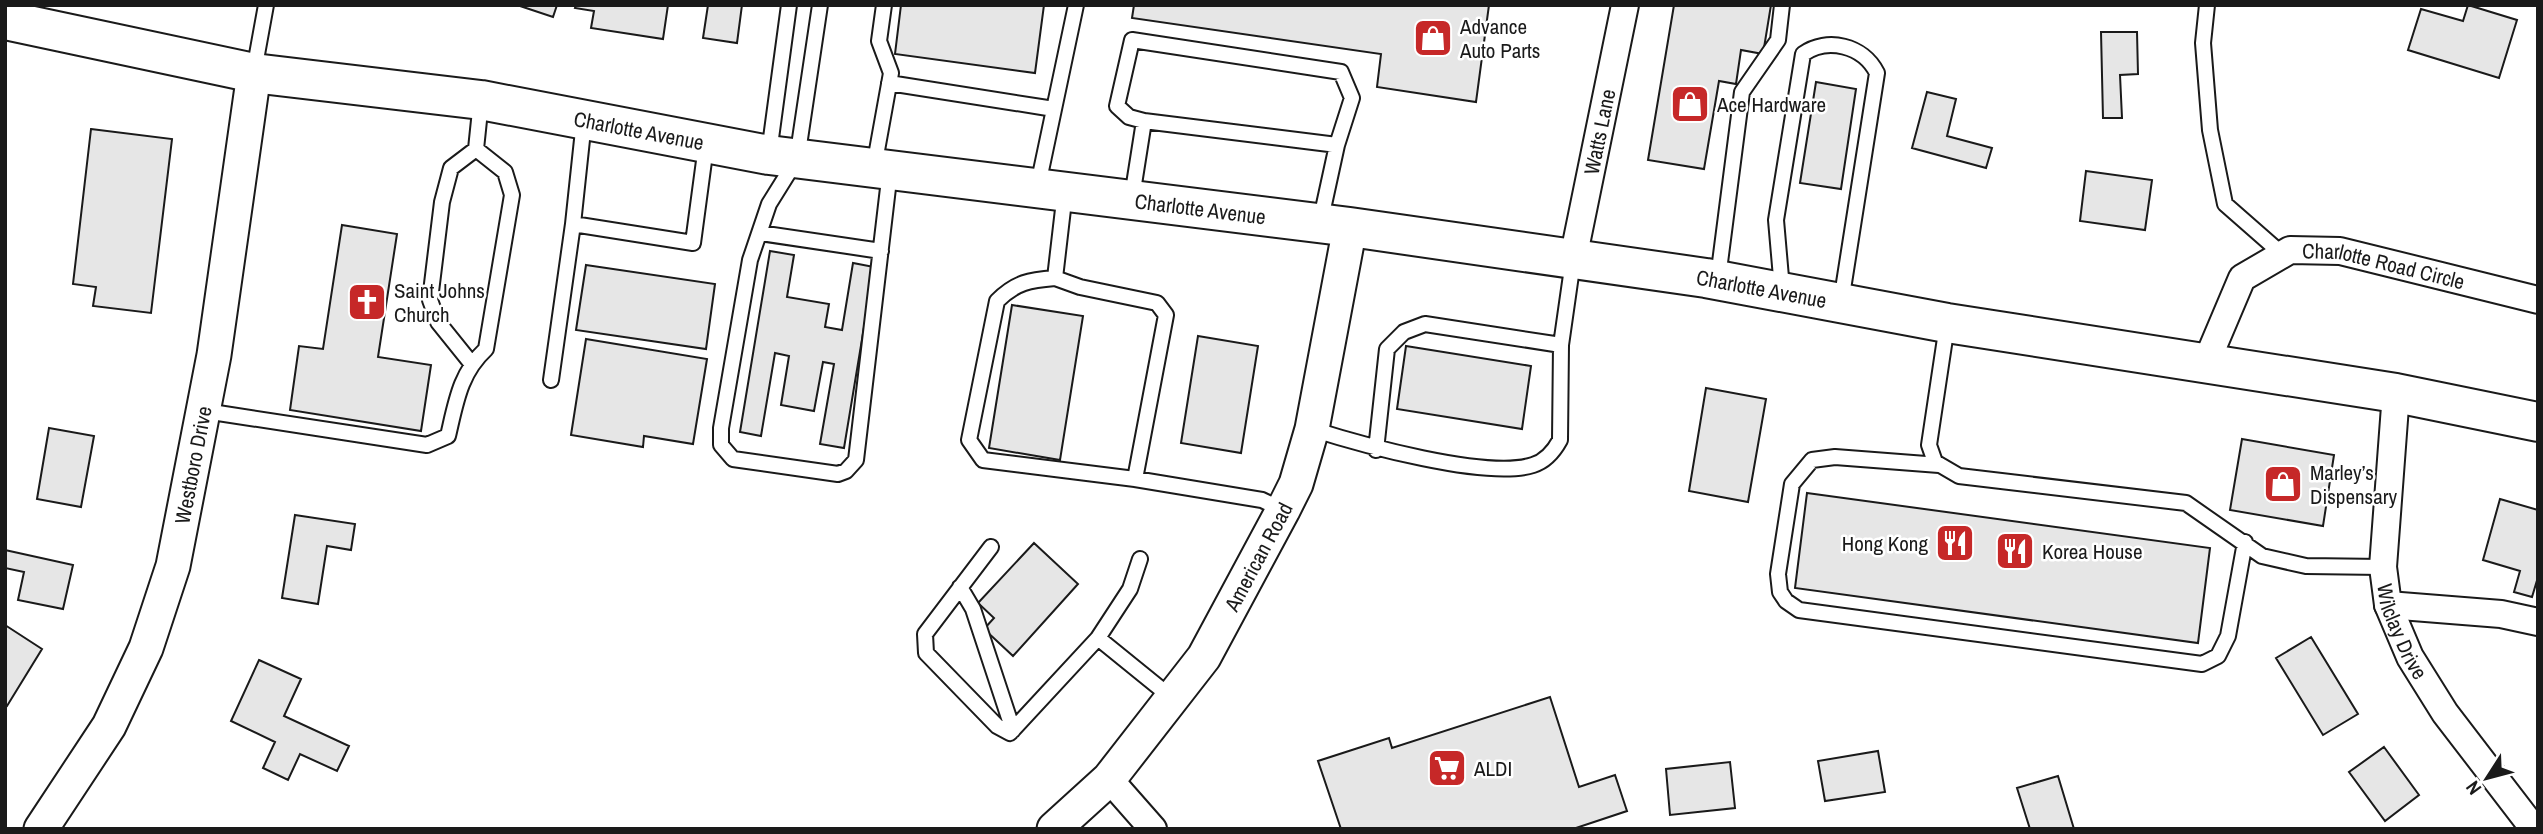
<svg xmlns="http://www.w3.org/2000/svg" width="2543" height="834" font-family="'Archivo Narrow',sans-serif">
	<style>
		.building { fill: #e6e6e6; stroke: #1a1a1a; stroke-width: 2 }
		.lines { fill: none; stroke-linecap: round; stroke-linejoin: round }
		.service-casing { stroke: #1a1a1a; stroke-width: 18 }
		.minor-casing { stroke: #1a1a1a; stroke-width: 30 }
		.tertiary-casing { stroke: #1a1a1a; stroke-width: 37 }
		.primary-casing { stroke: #1a1a1a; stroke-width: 42 }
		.service { stroke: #fff; stroke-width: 14 }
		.minor { stroke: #fff; stroke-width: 26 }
		.tertiary { stroke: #fff; stroke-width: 33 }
		.primary { stroke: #fff; stroke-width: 38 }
		.labels { text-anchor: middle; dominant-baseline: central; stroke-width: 5; stroke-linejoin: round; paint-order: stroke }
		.poi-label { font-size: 21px; fill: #1a1a1a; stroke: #fff; text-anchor: start }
		.street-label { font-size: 21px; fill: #1a1a1a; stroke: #fff }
	</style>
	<rect width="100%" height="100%" fill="#fff"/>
	<path class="building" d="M 517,5 L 557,5 L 553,17 Z
		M 576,5 L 668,5 L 663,39 L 591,28 L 594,11 L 575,8 Z
		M 708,5 L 742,5 L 737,43 L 703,38 Z
		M 901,5 L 1044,5 L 1035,73 L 895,54 Z
		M 1134,5 L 1489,5 L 1476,102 L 1377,87 L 1381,54 L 1132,18 Z
		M 1674,5 L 1771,5 L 1763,54 L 1741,50 L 1736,84 L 1719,81 L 1704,169 L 1648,160 Z
		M 2468,5 L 2517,20 L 2499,78 L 2408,50 L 2421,9 L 2463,21 Z
		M 2101,32 L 2137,32 L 2138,74 L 2120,75 L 2122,118 L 2103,118 Z
		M 1816,82 L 1856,89 L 1841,189 L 1800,183 Z
		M 1927,92 L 1956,99 L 1947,136 L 1992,148 L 1986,168 L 1912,148 Z
		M 91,129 L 172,139 L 151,313 L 93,306 L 96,287 L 73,284 Z
		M 2086,171 L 2152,180 L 2145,230 L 2080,221 Z
		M 342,225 L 397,234 L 378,357 L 431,365 L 421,431 L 290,410 L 299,346 L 323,349 Z
		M 770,251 L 794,255 L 787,297 L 829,304 L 825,327 L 842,330 L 853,263 L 874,267 L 844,448 L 820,444 L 834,364 L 823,362 L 814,411 L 781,405 L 789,356 L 775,353 L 761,436 L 740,432 Z
		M 586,265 L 715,284 L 706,349 L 576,330 Z
		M 1012,305 L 1083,316 L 1060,460 L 989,448 Z
		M 1198,336 L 1258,346 L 1241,453 L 1181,443 Z
		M 586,339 L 707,359 L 693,444 L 644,436 L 643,447 L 571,435 Z
		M 1406,346 L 1531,366 L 1522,429 L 1397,409 Z
		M 1706,388 L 1766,399 L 1748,502 L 1689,491 Z
		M 49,428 L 94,436 L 81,507 L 37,499 Z
		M 2242,439 L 2334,455 L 2323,526 L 2230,510 Z
		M 1807,493 L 2210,548 L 2198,643 L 1795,588 Z
		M 2500,499 L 2538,510 L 2538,577 L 2532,597 L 2514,592 L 2520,571 L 2483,560 Z
		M 295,515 L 355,524 L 351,550 L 327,546 L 318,604 L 282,598 Z
		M 1034,543 L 1078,584 L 1013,656 L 984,629 L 994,618 L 978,603 Z
		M 5,550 L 73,565 L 63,609 L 18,600 L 24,572 L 5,568 Z
		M 5,625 L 42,649 L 7,706 L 5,705 Z
		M 2311,637 L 2358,714 L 2323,735 L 2276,658 Z
		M 259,660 L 301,679 L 284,716 L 349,746 L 337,771 L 300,754 L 288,780 L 263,768 L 275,742 L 231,721 Z
		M 1550,697 L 1579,787 L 1615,775 L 1627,811 L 1573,829 L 1341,829 L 1318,761 L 1389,738 L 1392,748 Z
		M 2384,747 L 2419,795 L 2385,821 L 2349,772 Z
		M 1878,751 L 1885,792 L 1825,801 L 1818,761 Z
		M 1730,762 L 1735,808 L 1670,815 L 1666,769 Z
		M 2058,776 L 2074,829 L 2030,829 L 2017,788 Z"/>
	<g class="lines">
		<g class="service-casing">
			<path id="service" d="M 820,5 L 797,159 L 769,204 L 750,260 L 721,428 L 721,445 L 733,459 L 838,474 L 846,471 L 856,460 L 890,171
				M 2207,5 L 2203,43 L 2210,130 L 2225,204 L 2282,254
				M 254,71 L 266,5
				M 889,83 L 1054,109
				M 584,121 L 573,224 L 693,243 L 706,146
				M 1144,121 L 1337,145
				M 769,153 L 789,5
				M 874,167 L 891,73 L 879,41 L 884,5
				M 1038,185 L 1076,5
				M 1065,192 L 1055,278 L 1080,287 L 1157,303 L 1166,315 L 1135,479 L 1262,500 L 1283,510
				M 1132,197 L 1144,121 L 1129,117 L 1117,106 L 1132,40 L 1341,72 L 1352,98 L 1337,145 L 1320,223
				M 760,233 L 881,251
				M 1055,278 C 1030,280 1016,282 997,301 L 969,440 L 983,460 L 1135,479
				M 1718,278 L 1742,92 L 1778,40 L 1782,5
				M 1782,289 L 1776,220 L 1803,54 C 1827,37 1863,45 1877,73 L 1841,302
				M 1947,325 L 1929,445 L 1935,462 L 1959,476 L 2186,503 L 2262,556 L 2306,566 L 2383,567
				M 471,363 L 438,322 L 430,300 L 442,202 L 451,168 L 476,149 L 481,101
				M 551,380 L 573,224
				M 205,411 L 427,445 L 448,436 C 456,402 460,373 486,349 L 512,195 L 505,172 L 476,149
				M 1312,429 C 1359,444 1487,480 1533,465 C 1546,461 1554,451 1560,440 L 1561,345 L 1573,261
				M 1376,450 L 1387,349 L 1404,332 L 1425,324 L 1561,345
				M 1939,465 L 1835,457 L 1812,460 L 1792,484 L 1778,574 L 1780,592 L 1786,601 L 1799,610 L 2202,664 L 2218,656 L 2228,636 L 2245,542
				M 991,547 L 925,634 L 926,653 L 997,726 L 1010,733 L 1098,638 L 1172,698
				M 960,587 L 973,609 L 1013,730
				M 1098,638 L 1130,589 L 1140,559"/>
		</g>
		<g class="minor-casing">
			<g id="minor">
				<path id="s1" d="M 1573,259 L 1625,5"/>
				<path id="s2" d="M 2206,363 L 2242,278 L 2290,250 L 2340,251 L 2538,300"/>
				<path id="s3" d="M 2396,393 L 2383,567 L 2388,605 L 2410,657 L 2445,713 L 2534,829"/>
				<path d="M 2388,605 L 2501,614 L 2538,622"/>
				<path d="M 1109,779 L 1153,829"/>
			</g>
		</g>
		<g class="tertiary-casing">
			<g id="tertiary">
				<path id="s4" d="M 41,829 L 109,726 L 146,648 L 173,566 L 214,355 L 254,73"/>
				<path id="s5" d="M 1054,829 L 1109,779 L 1204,657 L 1283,510 L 1296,484 L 1312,429 L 1350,227"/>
			</g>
		</g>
		<g class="primary-casing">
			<g id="primary">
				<path id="s6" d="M 5,20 L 254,73 L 481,100 L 769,155 L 1350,227 L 1706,278 L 1947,323 L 2396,393 L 2538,422"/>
			</g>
		</g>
		<use href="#service" class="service"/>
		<use href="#minor" class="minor"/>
		<use href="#tertiary" class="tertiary"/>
		<use href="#primary" class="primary"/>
	</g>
	<defs>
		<g id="shop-square" transform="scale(2.0125)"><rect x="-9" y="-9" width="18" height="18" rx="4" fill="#c62828" stroke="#fff"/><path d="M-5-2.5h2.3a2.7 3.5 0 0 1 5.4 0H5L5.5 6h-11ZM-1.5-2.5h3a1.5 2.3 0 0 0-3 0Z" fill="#fff"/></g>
		<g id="church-square" transform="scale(2.0125)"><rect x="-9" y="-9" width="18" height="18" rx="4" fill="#c62828" stroke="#fff"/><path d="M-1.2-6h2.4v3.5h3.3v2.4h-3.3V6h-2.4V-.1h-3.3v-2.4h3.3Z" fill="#fff"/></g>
		<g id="restaurant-square" transform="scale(2.0125)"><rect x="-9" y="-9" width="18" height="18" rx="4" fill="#c62828" stroke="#fff"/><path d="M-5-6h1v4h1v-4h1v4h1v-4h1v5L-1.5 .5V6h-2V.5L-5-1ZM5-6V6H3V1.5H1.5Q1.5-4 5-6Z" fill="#fff"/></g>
		<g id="supermarket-square" transform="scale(2.0125)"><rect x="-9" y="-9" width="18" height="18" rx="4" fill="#c62828" stroke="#fff"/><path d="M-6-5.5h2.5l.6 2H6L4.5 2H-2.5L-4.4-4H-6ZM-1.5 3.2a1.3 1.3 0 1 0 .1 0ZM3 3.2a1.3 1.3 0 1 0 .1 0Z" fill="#fff"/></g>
	</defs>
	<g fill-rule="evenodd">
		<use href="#shop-square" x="1433" y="38"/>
		<use href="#shop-square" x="1690" y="104"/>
		<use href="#church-square" x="367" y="302"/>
		<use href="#shop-square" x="2283" y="484"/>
		<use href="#restaurant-square" x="1955" y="543"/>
		<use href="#restaurant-square" x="2015" y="551"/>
		<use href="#supermarket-square" x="1447" y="768"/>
	</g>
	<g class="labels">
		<g class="poi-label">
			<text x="1460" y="26">Advance<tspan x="1460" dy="24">Auto Parts</tspan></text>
			<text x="1717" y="104">Ace Hardware</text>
			<text x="394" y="290">Saint Johns<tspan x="394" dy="24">Church</tspan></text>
			<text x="2310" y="472">Marley’s<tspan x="2310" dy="24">Dispensary</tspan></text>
			<text x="1928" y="543" text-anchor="end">Hong Kong</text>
			<text x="2042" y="551">Korea House</text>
			<text x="1474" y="768">ALDI</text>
		</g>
		<g class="street-label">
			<text stroke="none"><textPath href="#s6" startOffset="644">Charlotte Avenue</textPath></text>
			<text stroke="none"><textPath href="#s1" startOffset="130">Watts Lane</textPath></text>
			<text stroke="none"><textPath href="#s6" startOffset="1211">Charlotte Avenue</textPath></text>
			<text stroke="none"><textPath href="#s2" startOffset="243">Charlotte Road Circle</textPath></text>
			<text stroke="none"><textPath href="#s6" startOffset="1778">Charlotte Avenue</textPath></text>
			<text stroke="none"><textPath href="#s4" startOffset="399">Westboro Drive</textPath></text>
			<text stroke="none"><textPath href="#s5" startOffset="343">American Road</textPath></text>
			<text stroke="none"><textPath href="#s3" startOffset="242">Wilclay Drive</textPath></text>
		</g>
	</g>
	<rect width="2543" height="834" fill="none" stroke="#1a1a1a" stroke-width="14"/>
	<g transform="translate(2487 778) rotate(234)" stroke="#ffffff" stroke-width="5" paint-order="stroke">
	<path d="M0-5L12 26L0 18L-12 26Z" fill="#1a1a1a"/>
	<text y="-10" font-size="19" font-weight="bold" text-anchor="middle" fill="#1a1a1a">N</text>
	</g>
</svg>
